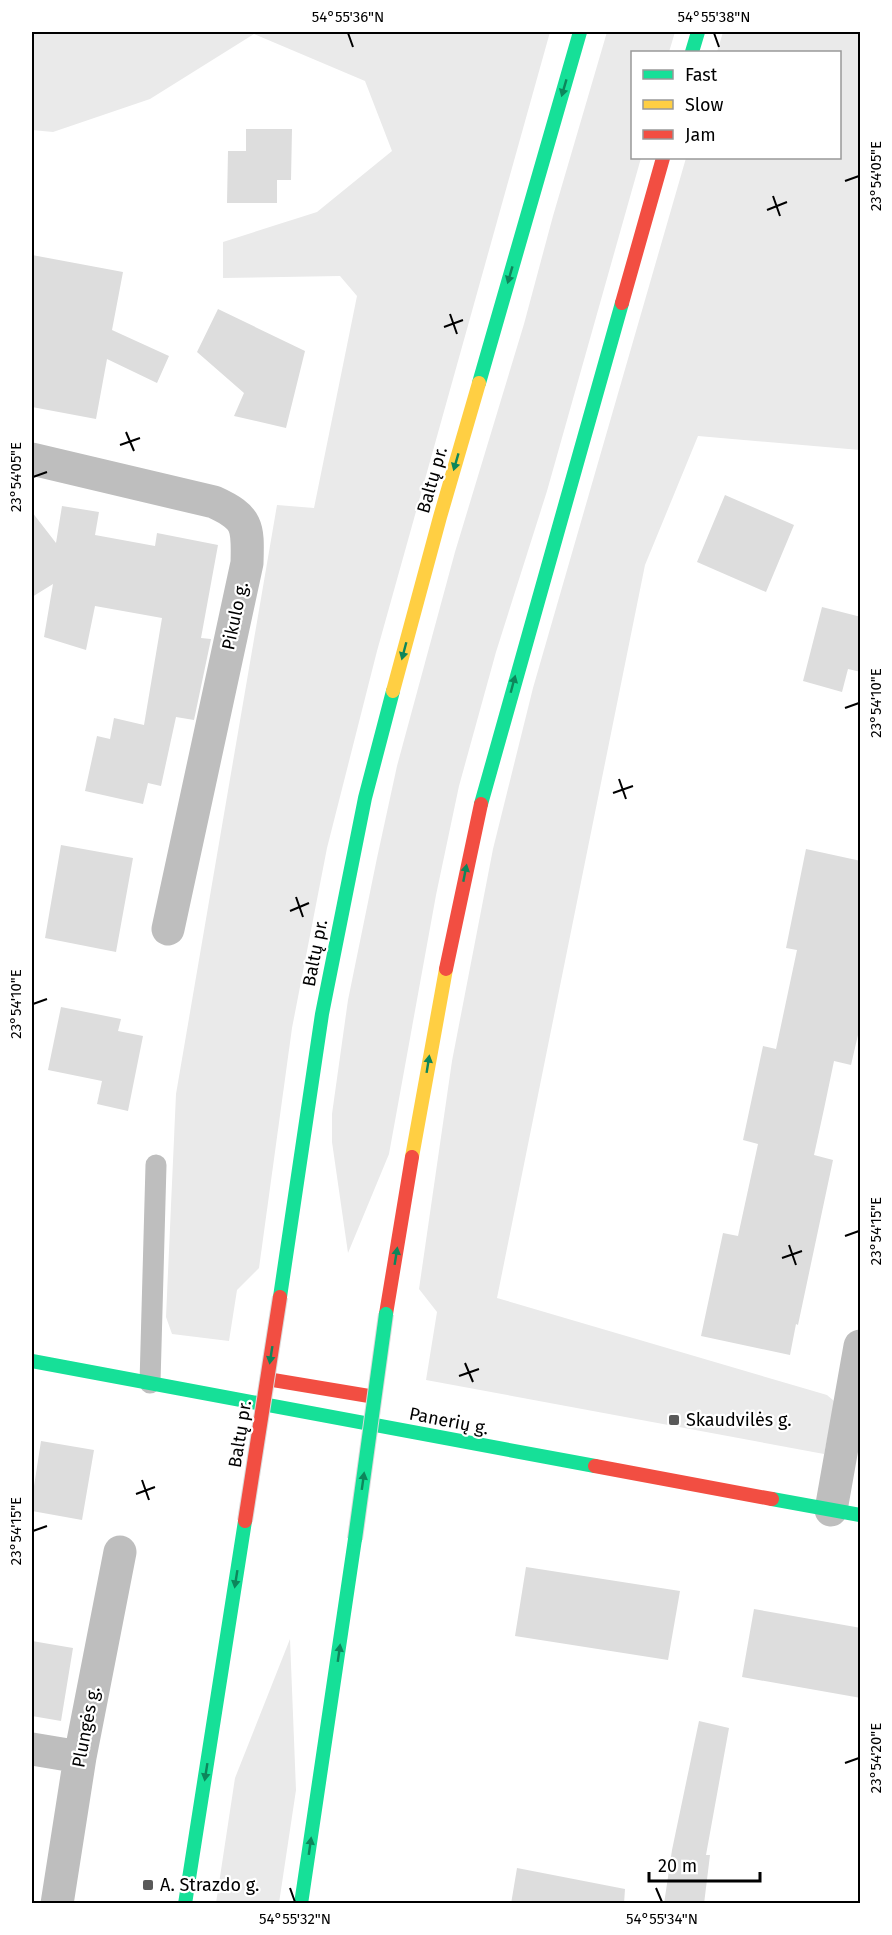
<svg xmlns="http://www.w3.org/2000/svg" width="892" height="1935" font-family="'Fira Sans',sans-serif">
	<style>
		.green { fill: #eaeaea }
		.building { fill: #ddd }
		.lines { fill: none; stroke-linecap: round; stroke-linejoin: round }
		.lane { stroke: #bebebe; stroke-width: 21 }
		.street { stroke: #bebebe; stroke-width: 33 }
		.fast { stroke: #16e098; stroke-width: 14 }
		.slow { stroke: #ffcf43; stroke-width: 14 }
		.jam { stroke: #f24e42; stroke-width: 14 }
		.fast-bridge-casing { stroke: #dbdbdb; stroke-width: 16; stroke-linecap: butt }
		.jam-bridge-casing { stroke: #dbdbdb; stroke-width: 16; stroke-linecap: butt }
		.fast-bridge { stroke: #16e098; stroke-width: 14 }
		.jam-bridge { stroke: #f24e42; stroke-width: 14 }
		.oneway { fill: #0d865b }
		.ticks { fill: none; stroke: #000; stroke-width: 2 }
		.poi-dot { fill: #595959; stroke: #fff; stroke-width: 2 }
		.labels { text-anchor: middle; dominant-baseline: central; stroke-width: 4.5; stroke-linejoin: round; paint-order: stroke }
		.street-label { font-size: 18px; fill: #000; stroke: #fff }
		.poi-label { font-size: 18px; fill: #000; stroke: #fff; text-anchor: start }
		.neatline { fill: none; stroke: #000; stroke-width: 2 }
		.ticks-label { font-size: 15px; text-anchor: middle; fill: #000 }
	</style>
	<rect width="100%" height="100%" fill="#fff"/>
	<path class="green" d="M 32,32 L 550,32 L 377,651 L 327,848 L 292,1028 L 259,1268 L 237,1290 L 229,1341 L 172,1334 L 166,1317 L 176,1094 L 277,505 L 314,508 L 357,296 L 340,276 L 223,278 L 223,242 L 317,212 L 392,151 L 365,81 L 254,34 L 150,99 L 53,132 L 32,130 Z
		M 607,32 L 675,32 L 669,52 L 632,52 L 632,158 L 641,158 L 547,491 L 496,652 L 459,786 L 436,895 L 389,1154 L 348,1253 L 332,1142 L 332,1114 L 348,1000 L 377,858 L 397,766 L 455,552 L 524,324 L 553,216 Z
		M 723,32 L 860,32 L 860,450 L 698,436 L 645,565 L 497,1298 L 827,1395 L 834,1401 L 833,1412 L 824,1454 L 426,1380 L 437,1312 L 419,1289 L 452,1061 L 493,849 L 533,688 L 686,158 L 840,158 L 840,52 L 717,52 Z
		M 290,1639 L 296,1790 L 279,1903 L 216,1903 L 235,1778 Z"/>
	<path class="building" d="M 246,129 L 292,129 L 291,180 L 277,180 L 277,203 L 227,203 L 228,151 L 246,151 Z
		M 32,255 L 123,272 L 112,330 L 169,356 L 157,383 L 107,359 L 96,419 L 32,407 Z
		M 218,309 L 305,351 L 286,428 L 234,416 L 244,393 L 197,352 Z
		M 725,495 L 794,525 L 766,592 L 697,562 Z
		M 62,506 L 99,512 L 95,535 L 155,546 L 157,533 L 218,545 L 201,638 L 211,639 L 194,720 L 176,717 L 161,786 L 148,783 L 143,804 L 85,791 L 97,736 L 110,739 L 114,718 L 144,725 L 162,618 L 95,606 L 86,650 L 44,637 L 53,584 L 32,597 L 32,512 L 56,543 Z
		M 822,607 L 861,617 L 861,672 L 848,669 L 842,692 L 803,681 Z
		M 61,845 L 133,858 L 116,952 L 45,938 Z
		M 806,849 L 861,861 L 861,1022 L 851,1065 L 834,1061 L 824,1109 L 814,1155 L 833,1160 L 798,1325 L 796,1324 L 790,1355 L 701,1336 L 723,1233 L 738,1236 L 758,1144 L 743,1140 L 763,1046 L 776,1049 L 797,950 L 786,948 Z
		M 61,1007 L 121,1019 L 118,1031 L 143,1036 L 128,1111 L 97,1104 L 102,1081 L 48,1070 Z
		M 41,1441 L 94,1450 L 82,1520 L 32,1511 L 32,1499 Z
		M 526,1567 L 680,1591 L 668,1660 L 515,1636 Z
		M 754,1609 L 861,1628 L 861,1698 L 742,1677 Z
		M 32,1641 L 73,1648 L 61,1721 L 32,1716 Z
		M 699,1721 L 729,1728 L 706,1855 L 710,1855 L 704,1904 L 664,1904 L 672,1850 Z
		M 517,1868 L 625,1889 L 624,1904 L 511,1904 Z"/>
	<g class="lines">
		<path class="lane" d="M 150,1383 L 156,1165"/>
		<path class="street" d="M 32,459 L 214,502 C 249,518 248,527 247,563 L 168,929
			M 831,1510 L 860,1346
			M 32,1749 L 80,1757
			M 57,1904 L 80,1757 L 120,1552"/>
		<path class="fast" d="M 692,52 L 698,32
			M 479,383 L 580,32
			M 481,804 L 622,303
			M 280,1297 L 322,1014 L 365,798 L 393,691
			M 32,1361 L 595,1466
			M 772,1499 L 860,1515
			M 185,1904 L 245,1521
			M 301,1904 L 355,1539"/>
		<path class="slow" d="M 393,691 L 440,517 L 479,383
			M 412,1157 L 446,969"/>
		<path class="jam" d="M 622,303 L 663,158
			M 446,969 L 481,804
			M 386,1314 L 412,1157
			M 267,1379 L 375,1397
			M 595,1466 L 772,1499"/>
		<g class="fast-bridge-casing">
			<path id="fast-bridge" d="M 355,1539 L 386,1314"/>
		</g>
		<g class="jam-bridge-casing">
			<path id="jam-bridge" d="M 245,1521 L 280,1297"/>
		</g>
		<use href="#fast-bridge" class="fast-bridge"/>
		<use href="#jam-bridge" class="jam-bridge"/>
	</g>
	<defs><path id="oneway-solid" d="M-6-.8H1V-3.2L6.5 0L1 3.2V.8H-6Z" transform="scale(1.5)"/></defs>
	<g class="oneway">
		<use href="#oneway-solid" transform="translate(564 88) rotate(106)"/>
		<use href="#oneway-solid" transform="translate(510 275) rotate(106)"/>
		<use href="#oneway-solid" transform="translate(456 462) rotate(106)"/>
		<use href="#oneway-solid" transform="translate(404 651) rotate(105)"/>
		<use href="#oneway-solid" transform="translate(513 684) rotate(-75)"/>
		<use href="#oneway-solid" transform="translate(465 873) rotate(-79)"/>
		<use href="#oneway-solid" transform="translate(428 1064) rotate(-81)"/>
		<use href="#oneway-solid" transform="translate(396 1256) rotate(-81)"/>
		<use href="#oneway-solid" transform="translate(271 1355) rotate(99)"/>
		<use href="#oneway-solid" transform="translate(363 1481) rotate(-82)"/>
		<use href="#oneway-solid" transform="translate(236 1579) rotate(99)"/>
		<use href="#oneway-solid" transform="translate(339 1653) rotate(-82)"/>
		<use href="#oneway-solid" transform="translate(206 1772) rotate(99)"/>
		<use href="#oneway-solid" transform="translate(310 1846) rotate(-82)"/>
	</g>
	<path class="ticks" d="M 348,33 L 353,47M 714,33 L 719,47M 845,181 L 859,176M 773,196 L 780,216M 767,210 L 787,202M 450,314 L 457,334M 444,327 L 463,320M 126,432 L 134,451M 120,445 L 140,438M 33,477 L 47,472M 845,708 L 859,703M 619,779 L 626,799M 613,793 L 633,786M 296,897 L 303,917M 290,911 L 309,903M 33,1004 L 47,999M 845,1236 L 859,1231M 789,1245 L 796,1265M 782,1258 L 802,1251M 465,1363 L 473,1382M 459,1376 L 479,1369M 142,1480 L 149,1500M 136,1494 L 155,1487M 33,1531 L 47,1526M 845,1763 L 859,1758M 290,1888 L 295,1902M 656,1888 L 662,1902"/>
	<g class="poi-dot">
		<rect x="668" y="1414" width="12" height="12" rx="3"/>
		<rect x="142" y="1879" width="12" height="12" rx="3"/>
	</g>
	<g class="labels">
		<g class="street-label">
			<text transform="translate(432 480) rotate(-74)">Baltų pr.</text>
			<text transform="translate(235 616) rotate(-78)">Pikulo g.</text>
			<text transform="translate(315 953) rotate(-79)">Baltų pr.</text>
			<text transform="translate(449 1421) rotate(11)">Panerių g.</text>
			<text transform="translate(240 1434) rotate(-81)">Baltų pr.</text>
			<text transform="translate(86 1727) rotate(-79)">Plungės g.</text>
		</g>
		<g class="poi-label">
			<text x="686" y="1420">Skaudvilės g.</text>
			<text x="160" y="1885">A. Strazdo g.</text>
		</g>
	</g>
	<rect width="892" height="1935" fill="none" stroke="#ffffff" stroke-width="66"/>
	<rect x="631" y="51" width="210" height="108" fill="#ffffff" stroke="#999999" stroke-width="1.5"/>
	<rect x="643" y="70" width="30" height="9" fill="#16e098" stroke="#999999" stroke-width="1.5"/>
	<text x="685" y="81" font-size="18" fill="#000000">Fast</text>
	<rect x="643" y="100" width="30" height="9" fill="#ffcf43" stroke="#999999" stroke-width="1.5"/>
	<text x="685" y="111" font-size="18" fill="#000000">Slow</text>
	<rect x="643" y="130" width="30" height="9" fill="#f24e42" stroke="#999999" stroke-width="1.5"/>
	<text x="685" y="141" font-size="18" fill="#000000">Jam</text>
	<path d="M649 1872v9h111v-9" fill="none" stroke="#000000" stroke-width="3"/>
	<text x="658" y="1872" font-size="18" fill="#000000" stroke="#ffffff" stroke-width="4.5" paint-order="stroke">20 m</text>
	<rect x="33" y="33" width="826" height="1869" class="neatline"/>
	<g class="ticks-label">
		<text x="348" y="22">54°55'36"N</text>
		<text x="714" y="22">54°55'38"N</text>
		<text transform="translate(876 176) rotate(-90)" y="5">23°54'05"E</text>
		<text transform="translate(16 477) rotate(-90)" y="5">23°54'05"E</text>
		<text transform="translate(876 703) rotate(-90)" y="5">23°54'10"E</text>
		<text transform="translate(16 1004) rotate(-90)" y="5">23°54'10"E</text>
		<text transform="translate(876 1231) rotate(-90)" y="5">23°54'15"E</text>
		<text transform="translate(16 1531) rotate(-90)" y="5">23°54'15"E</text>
		<text transform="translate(876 1758) rotate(-90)" y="5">23°54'20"E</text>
		<text x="295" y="1924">54°55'32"N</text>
		<text x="662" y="1924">54°55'34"N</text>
	</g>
</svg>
